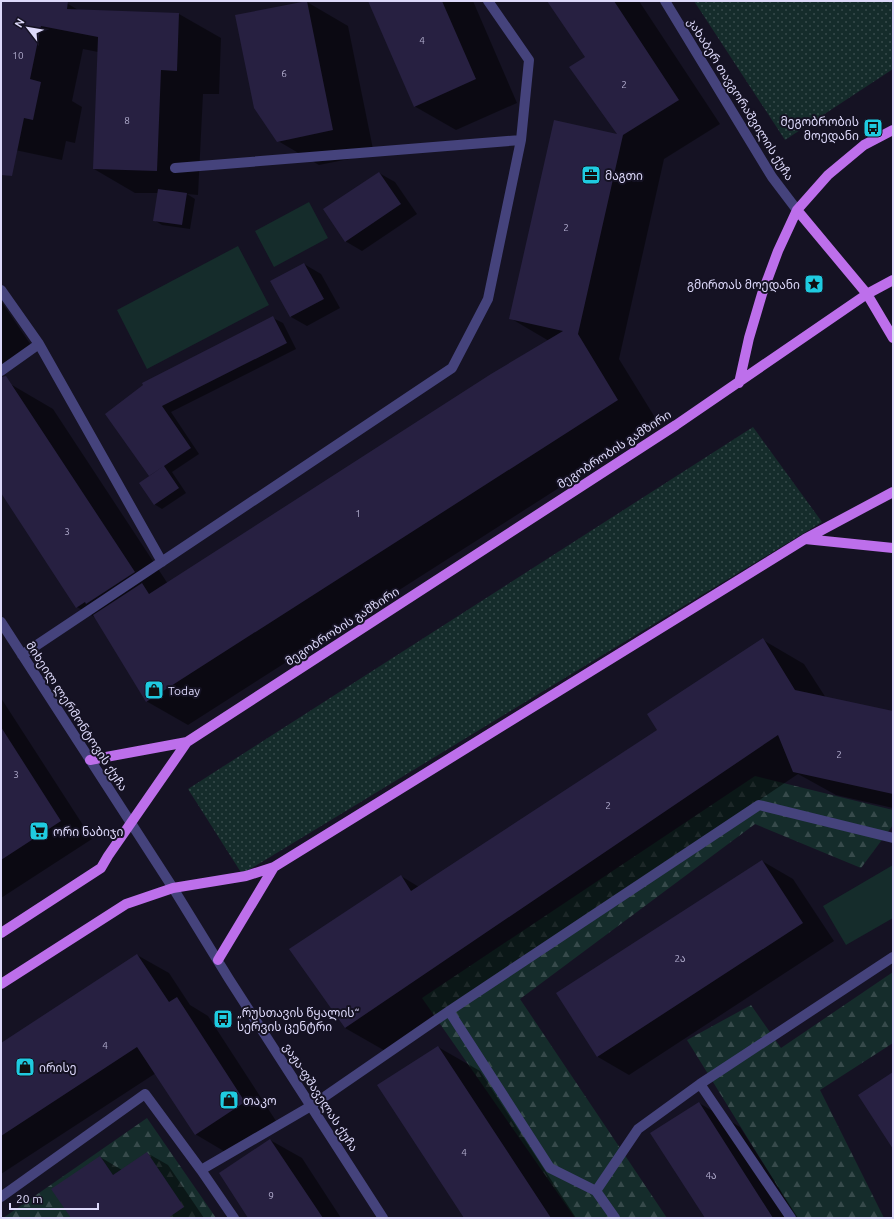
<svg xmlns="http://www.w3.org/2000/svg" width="894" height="1219" font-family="Ubuntu,'Noto Sans Georgian',sans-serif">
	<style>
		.green { fill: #152c2b }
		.forest { fill: url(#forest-firs) }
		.park { fill: url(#park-dots) }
		.shadow { fill: #0007 }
		.building { fill: #272041 }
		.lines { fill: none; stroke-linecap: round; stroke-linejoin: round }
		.minor { stroke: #45437c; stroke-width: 10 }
		.major { stroke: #bd6feb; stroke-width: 10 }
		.labels { text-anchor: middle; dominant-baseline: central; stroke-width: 4; stroke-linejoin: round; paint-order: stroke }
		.number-label { font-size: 10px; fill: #b0abcc }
		.street-label { font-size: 12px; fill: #ddd9fa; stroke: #151223 }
		.poi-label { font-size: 12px; fill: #ddd9fa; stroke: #151223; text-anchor: start }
	</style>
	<defs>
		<pattern id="forest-firs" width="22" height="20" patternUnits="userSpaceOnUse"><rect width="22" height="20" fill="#152c2b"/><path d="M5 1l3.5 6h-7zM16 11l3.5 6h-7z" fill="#374a4b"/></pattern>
		<pattern id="park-dots" width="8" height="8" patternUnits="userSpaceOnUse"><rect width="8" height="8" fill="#152c2b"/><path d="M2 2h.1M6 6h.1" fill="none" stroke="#374a4b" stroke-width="1.8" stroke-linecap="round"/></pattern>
	</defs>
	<rect width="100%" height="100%" fill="#151223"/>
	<path class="green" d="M 309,202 L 328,238 L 274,267 L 255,231 Z
		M 238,246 L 269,305 L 147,369 L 117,310 Z
		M 893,865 L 893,918 L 846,945 L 823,906 Z"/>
	<path class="forest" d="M 755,776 L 893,810 L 893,825 L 861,868 L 755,824 L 520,999 L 667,1218 L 575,1218 L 422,998 Z
		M 893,972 L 893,1043 L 820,1090 L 884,1218 L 797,1218 L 687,1040 L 751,1005 L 781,1048 Z
		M 147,1118 L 216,1218 L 3,1218 Z"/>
	<path class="park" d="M 694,1 L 893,1 L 893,69 L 785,140 Z
		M 753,427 L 822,522 L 242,874 L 188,789 Z"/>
	<path class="shadow" d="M 1,1 L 56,1 L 68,4 L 80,11 L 179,14 L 221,38 L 219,94 L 203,94 L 198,195 L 187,194 L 195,199 L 190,229 L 162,225 L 154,220 L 158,193 L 135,193 L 94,169 L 98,52 L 83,49 L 72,101 L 82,107 L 75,143 L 66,141 L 62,160 L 1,147 Z
		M 369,1 L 473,1 L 517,103 L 456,130 L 414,106 Z
		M 548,1 L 639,1 L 720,124 L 664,159 L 619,359 L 659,424 L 188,725 L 146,701 L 96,618 L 77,607 L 1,492 L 1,392 L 12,385 L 53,409 L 168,584 L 549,341 L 510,318 L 619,135 L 586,57 Z
		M 307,2 L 348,26 L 374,154 L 319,165 L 278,141 Z
		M 379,173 L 395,182 L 417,214 L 362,251 L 345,241 Z
		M 304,264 L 321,274 L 340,308 L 307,326 L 291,317 Z
		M 1,301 L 33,348 L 1,369 Z
		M 273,318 L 283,323 L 296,349 L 171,412 L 199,454 L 172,472 L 186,493 L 162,509 L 154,504 L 151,476 L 106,414 Z
		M 763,640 L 804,664 L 826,698 L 893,712 L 893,808 L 836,795 L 798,774 L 387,1052 L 345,1028 L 401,876 L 419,887 L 658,730 Z
		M 1,698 L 92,839 L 1,898 Z
		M 762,861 L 793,879 L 834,941 L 629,1075 L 598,1057 L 558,994 Z
		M 137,955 L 169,973 L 190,1005 L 208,1016 L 276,1121 L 227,1153 L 195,1134 L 156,1073 L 1,1174 L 1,1044 Z
		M 438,1047 L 480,1071 L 576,1218 L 465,1218 Z
		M 699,1103 L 740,1127 L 798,1218 L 706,1218 Z
		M 270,1140 L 302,1158 L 341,1218 L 249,1218 Z
		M 147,1153 L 168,1165 L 204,1218 L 73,1218 L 100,1157 L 122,1170 Z"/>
	<path class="building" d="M 1,1 L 68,1 L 67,9 L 179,13 L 177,71 L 161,70 L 157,171 L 93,169 L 98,37 L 41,26 L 30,79 L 41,82 L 33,120 L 24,118 L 12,176 L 1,175 Z
		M 307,1 L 333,130 L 277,142 L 254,108 L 235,15 Z
		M 368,1 L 442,1 L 476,79 L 414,107 Z
		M 547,1 L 614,1 L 679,100 L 623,135 L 578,334 L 618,400 L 146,702 L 93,615 L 142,583 L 149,594 L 491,374 L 563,331 L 509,319 L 554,120 L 617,134 L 569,67 L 585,57 Z
		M 379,172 L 401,204 L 345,242 L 323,209 Z
		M 158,189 L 187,193 L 182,225 L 153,221 Z
		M 304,263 L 324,299 L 290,317 L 270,281 Z
		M 273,316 L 287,343 L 162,406 L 191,448 L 149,476 L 105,414 L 143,385 L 142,383 Z
		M 6,376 L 135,572 L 86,604 L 85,602 L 76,608 L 1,493 L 1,377 Z
		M 164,466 L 179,488 L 154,505 L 139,483 Z
		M 763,638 L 795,690 L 893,711 L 893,794 L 793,772 L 778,735 L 345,1028 L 289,949 L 401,875 L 411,891 L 657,730 L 647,714 Z
		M 1,727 L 61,821 L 1,860 Z
		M 762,860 L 803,923 L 597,1057 L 556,993 Z
		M 137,954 L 169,1002 L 177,997 L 245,1102 L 195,1135 L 137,1047 L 1,1136 L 1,1043 Z
		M 438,1046 L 551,1218 L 464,1218 L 377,1085 Z
		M 893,1072 L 893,1149 L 858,1095 Z
		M 699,1102 L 773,1218 L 705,1218 L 650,1133 Z
		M 270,1139 L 323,1218 L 248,1218 L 219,1173 Z
		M 147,1152 L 184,1207 L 168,1218 L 71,1218 L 51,1189 L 100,1156 L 113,1175 Z"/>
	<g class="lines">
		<path class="minor" d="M 665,1 L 772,177 L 797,210
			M 175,168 L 521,140
			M 1,290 L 39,344 L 162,562
			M 1,371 L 39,344
			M 1,622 L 173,888 L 229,979 L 383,1218
			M 22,655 L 452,368 L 488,299 L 521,140 L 529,60 L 488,1
			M 449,1011 L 550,1168 L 596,1191 L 615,1218
			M 700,1084 L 791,1218
			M 201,1170 L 311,1106 L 449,1011 L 759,805 L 893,838
			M 596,1191 L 638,1129 L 700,1084 L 893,957
			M 1,1197 L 145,1094 L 201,1170 L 234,1218"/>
		<path class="major" d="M 797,210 L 867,294 L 893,338
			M 739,383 L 749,338 L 762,294 L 778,251 L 797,210 L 828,175 L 864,145 L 893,130
			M 805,539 L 893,548
			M 90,760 L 187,742
			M 1,933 L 101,868 L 108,856 L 187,742 L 676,425 L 867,294 L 893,280
			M 218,960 L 274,867
			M 1,984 L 126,904 L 173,888 L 246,876 L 274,867 L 805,539 L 893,492"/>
	</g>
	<defs>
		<g id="bus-square" transform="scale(1)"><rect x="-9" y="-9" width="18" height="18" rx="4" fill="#1fcbe0" stroke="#151223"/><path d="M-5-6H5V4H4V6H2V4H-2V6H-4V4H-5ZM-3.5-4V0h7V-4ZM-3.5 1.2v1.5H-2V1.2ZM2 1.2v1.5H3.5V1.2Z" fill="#111"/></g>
		<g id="office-square" transform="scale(1)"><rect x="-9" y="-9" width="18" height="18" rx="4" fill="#1fcbe0" stroke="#151223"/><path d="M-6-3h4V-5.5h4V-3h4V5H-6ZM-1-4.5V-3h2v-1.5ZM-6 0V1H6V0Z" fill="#111"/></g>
		<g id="sight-square" transform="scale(1)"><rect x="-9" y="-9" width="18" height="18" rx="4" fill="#1fcbe0" stroke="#151223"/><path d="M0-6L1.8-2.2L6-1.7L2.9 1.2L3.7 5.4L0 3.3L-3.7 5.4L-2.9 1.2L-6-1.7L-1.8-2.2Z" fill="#111"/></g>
		<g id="shop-square" transform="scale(1)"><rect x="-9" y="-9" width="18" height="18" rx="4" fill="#1fcbe0" stroke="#151223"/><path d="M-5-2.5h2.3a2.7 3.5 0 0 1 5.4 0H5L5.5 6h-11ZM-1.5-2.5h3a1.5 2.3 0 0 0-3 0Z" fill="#111"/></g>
		<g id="supermarket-square" transform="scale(1)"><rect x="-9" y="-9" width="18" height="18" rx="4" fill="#1fcbe0" stroke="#151223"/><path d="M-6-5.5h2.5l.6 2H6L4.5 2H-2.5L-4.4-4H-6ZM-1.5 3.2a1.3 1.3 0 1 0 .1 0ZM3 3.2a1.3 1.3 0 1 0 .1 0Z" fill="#111"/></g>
	</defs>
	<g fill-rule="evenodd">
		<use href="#bus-square" x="873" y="128"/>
		<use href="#office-square" x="591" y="175"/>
		<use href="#sight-square" x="814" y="284"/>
		<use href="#shop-square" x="154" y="690"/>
		<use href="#supermarket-square" x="39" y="831"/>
		<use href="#bus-square" x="223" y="1019"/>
		<use href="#shop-square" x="25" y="1067"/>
		<use href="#shop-square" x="229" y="1100"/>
	</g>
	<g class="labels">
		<g class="number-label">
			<text x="422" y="40">4</text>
			<text x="18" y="55">10</text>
			<text x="284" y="73">6</text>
			<text x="624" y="84">2</text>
			<text x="127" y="120">8</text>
			<text x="566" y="227">2</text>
			<text x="358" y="513">1</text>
			<text x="67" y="531">3</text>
			<text x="839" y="754">2</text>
			<text x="16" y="774">3</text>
			<text x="608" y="805">2</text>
			<text x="680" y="958">2ა</text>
			<text x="105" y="1045">4</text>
			<text x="464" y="1152">4</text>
			<text x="711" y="1175">4ა</text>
			<text x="271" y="1195">9</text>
		</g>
		<g class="street-label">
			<text transform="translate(741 99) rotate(58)">კახაბერ თავგორაშვილის ქუჩა</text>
			<text transform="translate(614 449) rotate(-33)">მეგობრობის გამზირი</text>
			<text transform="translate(342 626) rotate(-33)">მეგობრობის გამზირი</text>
			<text transform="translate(77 716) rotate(57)">მიხეილ ლერმონტოვის ქუჩა</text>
			<text transform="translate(321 1097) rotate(57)">ვაჟა-ფშაველას ქუჩა</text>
		</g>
		<g class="poi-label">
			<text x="859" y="121" text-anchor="end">მეგობრობის<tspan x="859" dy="14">მოედანი</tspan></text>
			<text x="605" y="175">მაგთი</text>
			<text x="800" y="284" text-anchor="end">გმირთას მოედანი</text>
			<text x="168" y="690">Today</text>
			<text x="53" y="831">ორი ნაბიჯი</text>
			<text x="237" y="1012">„რუსთავის წყალის“<tspan x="237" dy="14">სერვის ცენტრი</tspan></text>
			<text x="39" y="1067">ირისე</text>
			<text x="243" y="1100">თაკო</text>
		</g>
	</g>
	<rect width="894" height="1219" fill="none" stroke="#ddd9fa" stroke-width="4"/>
	<g transform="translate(28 28) rotate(301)" stroke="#151223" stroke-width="3" paint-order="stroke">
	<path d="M0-3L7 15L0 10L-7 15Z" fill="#ddd9fa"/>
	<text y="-6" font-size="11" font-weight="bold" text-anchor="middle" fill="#ddd9fa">N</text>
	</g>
	<path d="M10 1203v6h88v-6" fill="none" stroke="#ddd9fa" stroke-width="2"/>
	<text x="16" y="1203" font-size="12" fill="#ddd9fa" stroke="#151223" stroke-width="3" paint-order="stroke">20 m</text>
</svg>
